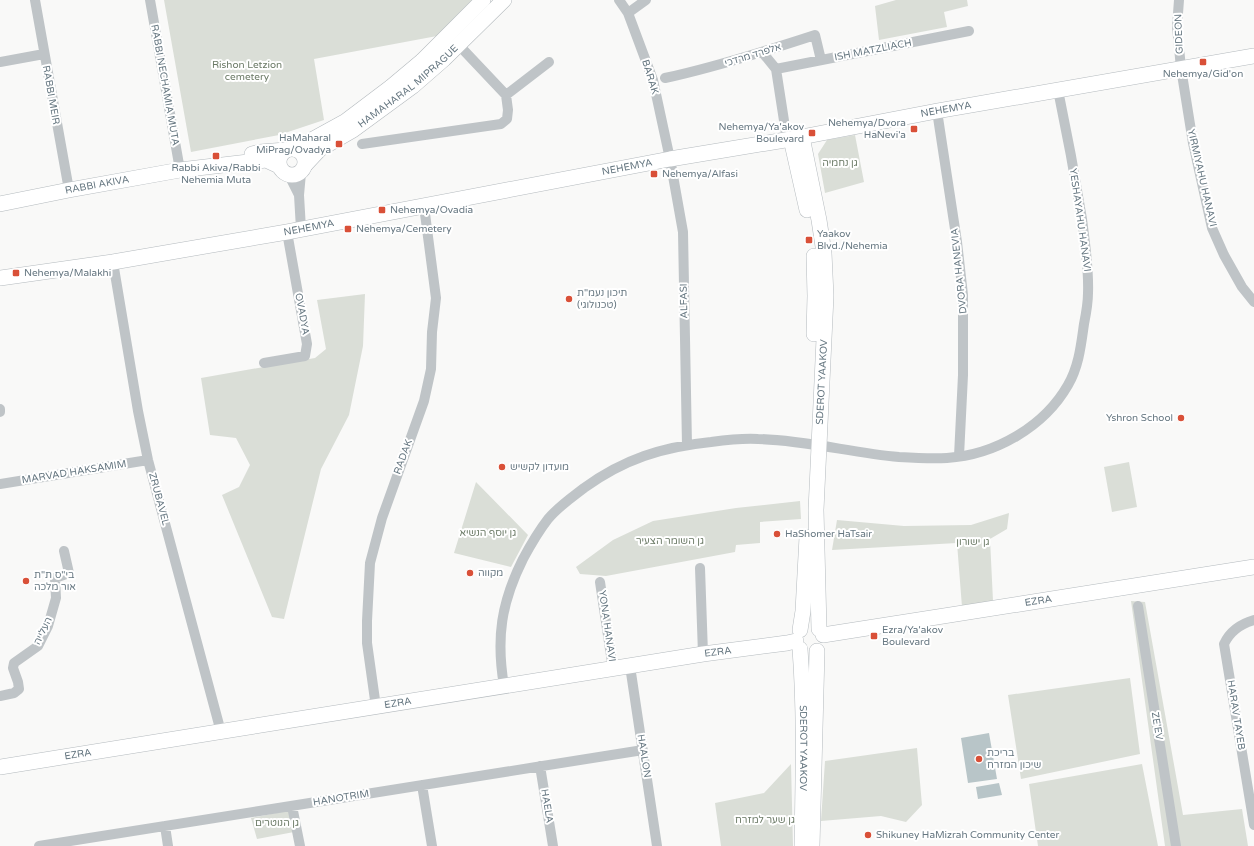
<svg xmlns="http://www.w3.org/2000/svg" width="1254" height="846" font-family="'Varela Round',Heebo,sans-serif">
	<style>
		.green { fill: #daded7 }
		.water { fill: #b8c5c8 }
		.lines { fill: none; stroke-linecap: round; stroke-linejoin: round }
		.secondary-casing { stroke: #b4babe; stroke-width: 16 }
		.street { stroke: #bfc4c7; stroke-width: 10 }
		.secondary { stroke: #fff; stroke-width: 15 }
		.poi-dot { fill: #d95038; stroke: #fff; stroke-width: 1.5 }
		.labels { text-anchor: middle; dominant-baseline: central; stroke-width: 4; stroke-linejoin: round; paint-order: stroke }
		.street-label { font-size: 10px; fill: #667781; stroke: #fff }
		.park-label { font-size: 10px; fill: #6a7965; stroke: #fff }
		.poi-label { font-size: 10px; fill: #667781; stroke: #fff; text-anchor: start }
	</style>
	<rect width="100%" height="100%" fill="#f9f9f8"/>
	<path class="green" d="M 164,0 L 472,0 L 437,36 L 314,59 L 324,120 L 279,135 L 191,152 Z
		M 896,0 L 967,0 L 968,6 L 944,12 L 947,27 L 879,40 L 875,6 Z
		M 855,135 L 864,182 L 825,193 L 818,154 L 827,140 Z
		M 365,294 L 363,346 L 349,415 L 321,469 L 284,619 L 272,617 L 222,495 L 239,487 L 250,465 L 236,438 L 210,435 L 201,378 L 315,358 L 326,349 L 317,300 Z
		M 1129,462 L 1137,507 L 1112,512 L 1104,467 Z
		M 476,482 L 528,535 L 511,567 L 454,553 Z
		M 800,501 L 801,519 L 760,522 L 760,543 L 736,545 L 735,552 L 606,576 L 580,574 L 576,567 L 613,540 L 653,521 L 736,508 Z
		M 1009,513 L 1007,529 L 990,539 L 993,601 L 962,607 L 957,543 L 832,550 L 837,520 L 904,526 L 971,525 Z
		M 1131,601 L 1145,602 L 1183,815 L 1242,809 L 1248,846 L 1165,846 Z
		M 1130,678 L 1140,754 L 1021,779 L 1008,695 Z
		M 917,748 L 922,805 L 906,822 L 881,816 L 821,821 L 825,761 Z
		M 791,764 L 793,846 L 721,846 L 715,803 L 764,793 Z
		M 1142,764 L 1158,846 L 1038,846 L 1029,784 Z
		M 290,810 L 294,832 L 257,839 L 251,818 Z"/>
	<path class="water" d="M 989,733 L 997,779 L 968,783 L 961,738 Z
		M 999,783 L 1002,795 L 978,799 L 976,787 Z"/>
	<g class="lines">
		<g class="secondary-casing">
			<g id="secondary">
				<path d="M 802,137 L 819,220 L 824,253 L 826,296 L 816,510 L 819,629"/>
				<path d="M 791,139 L 807,210"/>
				<circle cx="292" cy="162" r="13"/>
				<path d="M 295,149 L 346,121 L 391,87 L 422,61 L 483,0"/>
				<path d="M 252,154 L 260,152 L 286,150"/>
				<path id="s1" d="M 306,164 L 320,149 L 353,130 L 413,86 L 444,59 L 504,0"/>
				<path id="s2" d="M 0,204 L 69,190 L 180,170 L 266,160 L 279,166"/>
				<path d="M 814,256 L 815,296 L 814,334"/>
				<path id="s3" d="M 0,278 L 113,262 L 287,232 L 670,159 L 791,139 L 937,111 L 1254,56"/>
				<path d="M 800,630 L 803,611 L 807,537"/>
				<path id="s4" d="M 823,635 L 1254,567"/>
				<path id="s5" d="M 800,649 C 805,714 803,781 802,846"/>
				<path id="s6" d="M 0,767 L 703,654 L 787,643 L 796,641"/>
				<path d="M 812,846 L 817,651"/>
			</g>
		</g>
		<path class="street" d="M 35,0 L 69,190
			M 150,0 L 180,170
			M 619,0 L 628,13 L 653,80 L 670,159 L 683,232 L 687,445
			M 1179,0 L 1177,27 L 1181,68 L 1193,143 L 1212,228 L 1224,255 L 1242,287 L 1254,302
			M 628,13 L 646,0
			M 762,52 L 776,69 L 787,140
			M 0,62 L 44,54
			M 776,69 L 969,31
			M 665,78 C 716,67 766,51 815,35 L 821,60
			M 506,95 L 549,62
			M 937,111 L 957,242 L 963,295 L 963,375 L 959,456
			M 362,144 L 501,124 L 507,119 L 508,110 L 506,95 L 454,40
			M 289,175 L 299,195
			M 301,229 L 299,195 L 301,173
			M 113,262 L 138,411 L 148,460 L 221,732
			M 264,363 L 305,356 L 307,344 L 287,232
			M 0,409 L 0,412
			M 0,484 L 148,460
			M 700,568 L 703,654
			M 600,582 L 613,669
			M 1138,606 L 1176,846
			M 1254,620 C 1240,624 1230,631 1224,644 L 1254,825
			M 630,666 L 657,846
			M 504,686 C 496,638 501,603 523,559 C 531,544 538,532 548,519 C 559,506 571,498 584,488 C 624,459 662,447 711,442 C 726,440 743,438 758,439 C 806,440 852,453 899,457 C 915,458 931,459 947,458 C 995,455 1044,427 1068,385 C 1079,366 1081,345 1084,324 C 1086,314 1088,303 1088,293 C 1089,268 1085,244 1082,219 C 1075,176 1067,133 1058,90
			M 0,696 L 14,693 L 19,689 L 18,682 L 13,668 L 14,663 L 38,646 L 48,626 L 56,598 L 55,578 L 69,573 L 64,551
			M 376,707 L 367,643 L 367,621 L 370,563 L 382,518 L 424,401 L 431,369 L 432,332 L 436,298 L 424,206
			M 540,766 L 553,846
			M 422,785 L 432,846
			M 292,806 L 300,846
			M 165,826 L 168,846
			M 39,846 L 643,750"/>
		<use href="#secondary" class="secondary"/>
	</g>
	<g class="poi-dot">
		<rect x="1199" y="58" width="8" height="8" rx="2"/>
		<rect x="910" y="125" width="8" height="8" rx="2"/>
		<rect x="808" y="129" width="8" height="8" rx="2"/>
		<rect x="335" y="140" width="8" height="8" rx="2"/>
		<rect x="212" y="152" width="8" height="8" rx="2"/>
		<rect x="650" y="170" width="8" height="8" rx="2"/>
		<rect x="378" y="206" width="8" height="8" rx="2"/>
		<rect x="344" y="225" width="8" height="8" rx="2"/>
		<rect x="805" y="236" width="8" height="8" rx="2"/>
		<rect x="12" y="269" width="8" height="8" rx="2"/>
		<circle cx="569" cy="299" r="4"/>
		<circle cx="1181" cy="418" r="4"/>
		<circle cx="502" cy="467" r="4"/>
		<circle cx="777" cy="534" r="4"/>
		<circle cx="470" cy="573" r="4"/>
		<circle cx="26" cy="581" r="4"/>
		<rect x="870" y="632" width="8" height="8" rx="2"/>
		<circle cx="979" cy="759" r="4"/>
		<circle cx="868" cy="835" r="4"/>
	</g>
	<g class="labels">
		<g class="street-label">
			<text transform="translate(1179 34) rotate(-92)">GIDEON</text>
			<text transform="translate(873 50) rotate(-11)">ISH MATZLIACH</text>
			<text transform="translate(753 55) rotate(-17)">אלפרד מרדכי</text>
			<text transform="translate(650 77) rotate(73)">BARAK</text>
			<text transform="translate(165 85) rotate(80)">RABBI NECHAMIA MUTA</text>
			<text stroke="none"><textPath href="#s1" startOffset="129">HAMAHARAL MIPRAGUE</textPath></text>
			<text transform="translate(51 95) rotate(80)">RABBI MEIR</text>
			<text stroke="none"><textPath href="#s3" startOffset="961">NEHEMYA</textPath></text>
			<text stroke="none"><textPath href="#s3" startOffset="637">NEHEMYA</textPath></text>
			<text transform="translate(1202 178) rotate(77)">YIRMIYAHU HANAVI</text>
			<text stroke="none"><textPath href="#s2" startOffset="99">RABBI AKIVA</textPath></text>
			<text transform="translate(1080 220) rotate(82)">YESHAYAHU HANAVI</text>
			<text stroke="none"><textPath href="#s3" startOffset="313">NEHEMYA</textPath></text>
			<text transform="translate(959 271) rotate(-96)">DVORA HANEVIA</text>
			<text transform="translate(684 301) rotate(-91)">ALFASI</text>
			<text transform="translate(302 314) rotate(80)">OVADYA</text>
			<text transform="translate(822 382) rotate(-87)">SDEROT YAAKOV</text>
			<text transform="translate(403 457) rotate(-70)">RADAK</text>
			<text transform="translate(74 472) rotate(-9)">MARVAD HAKSAMIM</text>
			<text transform="translate(159 499) rotate(75)">ZRUBAVEL</text>
			<text stroke="none"><textPath href="#s4" startOffset="218">EZRA</textPath></text>
			<text transform="translate(607 626) rotate(82)">YONA HANAVI</text>
			<text transform="translate(43 631) rotate(-64)">העלייה</text>
			<text stroke="none"><textPath href="#s6" startOffset="727">EZRA</textPath></text>
			<text stroke="none"><textPath href="#s6" startOffset="403">EZRA</textPath></text>
			<text transform="translate(1236 715) rotate(81)">HARAV TAYEB</text>
			<text transform="translate(1157 726) rotate(81)">ZE'EV</text>
			<text stroke="none"><textPath href="#s5" startOffset="99">SDEROT YAAKOV</textPath></text>
			<text stroke="none"><textPath href="#s6" startOffset="79">EZRA</textPath></text>
			<text transform="translate(644 756) rotate(81)">HAALON</text>
			<text transform="translate(341 798) rotate(-9)">HANOTRIM</text>
			<text transform="translate(547 806) rotate(81)">HAELA</text>
		</g>
		<g class="park-label">
			<text x="247" y="65">Rishon Letzion<tspan x="247" dy="12">cemetery</tspan></text>
			<text x="840" y="163">גן נחמיה</text>
			<text x="488" y="533">גן יוסף הנשיא</text>
			<text x="670" y="541">גן השומר הצעיר</text>
			<text x="973" y="542">גן ישורון</text>
			<text x="765" y="820">גן שער למזרח</text>
			<text x="277" y="823">גן הנוטרים</text>
		</g>
		<g class="poi-label">
			<text x="1203" y="74" text-anchor="middle">Nehemya/Gid'on</text>
			<text x="906" y="123" text-anchor="end">Nehemya/Dvora<tspan x="906" dy="12">HaNevi'a</tspan></text>
			<text x="804" y="127" text-anchor="end">Nehemya/Ya'akov<tspan x="804" dy="12">Boulevard</tspan></text>
			<text x="331" y="138" text-anchor="end">HaMaharal<tspan x="331" dy="12">MiPrag/Ovadya</tspan></text>
			<text x="216" y="168" text-anchor="middle">Rabbi Akiva/Rabbi<tspan x="216" dy="12">Nehemia Muta</tspan></text>
			<text x="662" y="174">Nehemya/Alfasi</text>
			<text x="390" y="210">Nehemya/Ovadia</text>
			<text x="356" y="229">Nehemya/Cemetery</text>
			<text x="817" y="234">Yaakov<tspan x="817" dy="12">Blvd./Nehemia</tspan></text>
			<text x="24" y="273">Nehemya/Malakhi</text>
			<text x="577" y="293">תיכון נעמ"ת<tspan x="577" dy="12">(טכנולוגי)</tspan></text>
			<text x="1173" y="418" text-anchor="end">Yshron School</text>
			<text x="510" y="467">מועדון לקשיש</text>
			<text x="785" y="534">HaShomer HaTsair</text>
			<text x="478" y="573">מקווה</text>
			<text x="34" y="575">בי"ס ת"ת<tspan x="34" dy="12">אור מלכה</tspan></text>
			<text x="882" y="630">Ezra/Ya'akov<tspan x="882" dy="12">Boulevard</tspan></text>
			<text x="987" y="753">בריכת<tspan x="987" dy="12">שיכון המזרח</tspan></text>
			<text x="876" y="835">Shikuney HaMizrah Community Center</text>
		</g>
	</g>
</svg>
